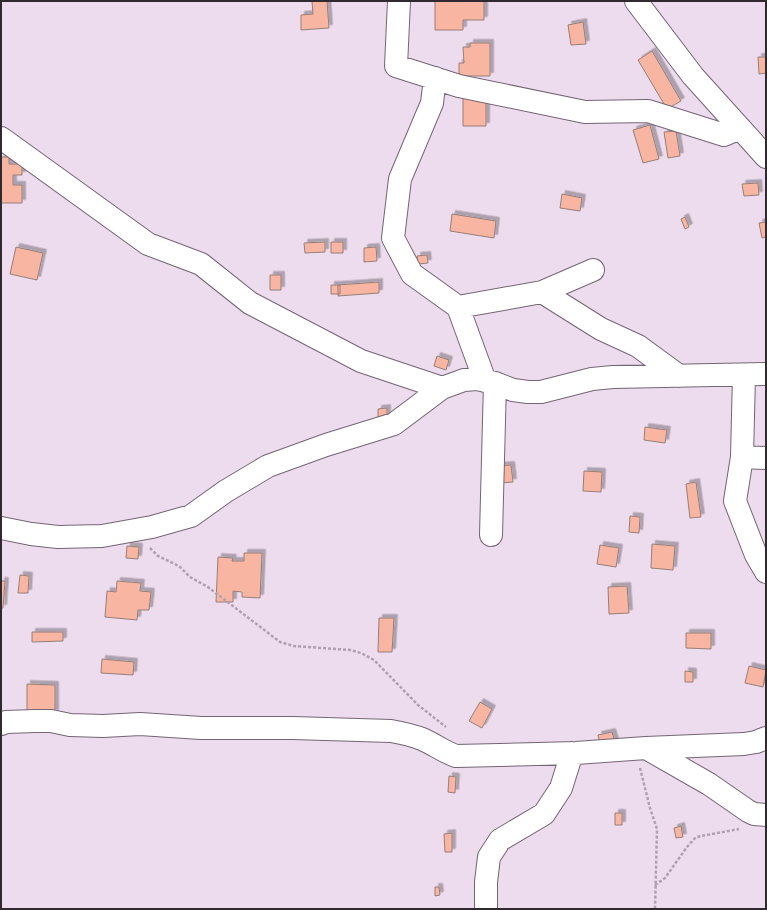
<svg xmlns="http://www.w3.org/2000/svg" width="767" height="910" font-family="Figtree,sans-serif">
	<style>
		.building { fill: #f8b5a2; stroke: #967f78; filter: url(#shadow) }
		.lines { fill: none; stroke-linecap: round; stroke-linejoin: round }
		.street-casing { stroke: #746575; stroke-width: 24 }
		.path { stroke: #aea0af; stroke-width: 2.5; stroke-dasharray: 3 2; stroke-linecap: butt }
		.street { stroke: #fff; stroke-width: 22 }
	</style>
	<defs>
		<filter id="shadow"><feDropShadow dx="3.5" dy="-3.5" stdDeviation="0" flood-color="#0004"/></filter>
	</defs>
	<rect width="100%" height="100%" fill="#eddcee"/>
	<path class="building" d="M 312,1 L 327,1 L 329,28 L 301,30 L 301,15 L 313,14 Z
		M 435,1 L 484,1 L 484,20 L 463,20 L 463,30 L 435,30 Z
		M 583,22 L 586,44 L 571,45 L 568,25 Z
		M 470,43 L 490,43 L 490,76 L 459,76 L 459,63 L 464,63 L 463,47 L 470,47 Z
		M 652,51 L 681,101 L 667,109 L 638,60 Z
		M 758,57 L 766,57 L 766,73 L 759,74 Z
		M 463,97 L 486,97 L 486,126 L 463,126 Z
		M 650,125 L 659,159 L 643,163 L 633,130 Z
		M 676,131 L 680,156 L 668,158 L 664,132 Z
		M 1,157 L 9,157 L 9,164 L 22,164 L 22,175 L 13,175 L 13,185 L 22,185 L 22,203 L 1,203 Z
		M 758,183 L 759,195 L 744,196 L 742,184 Z
		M 562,194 L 582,198 L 580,211 L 560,208 Z
		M 452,214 L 496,221 L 494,238 L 450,231 Z
		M 685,217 L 689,227 L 685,229 L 681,219 Z
		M 766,222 L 766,237 L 762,238 L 759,223 Z
		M 325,242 L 325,252 L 305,253 L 304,243 Z
		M 331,242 L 343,242 L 343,253 L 331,253 Z
		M 16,247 L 43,253 L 37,280 L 10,274 Z
		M 376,247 L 377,261 L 364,262 L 364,248 Z
		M 427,255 L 428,263 L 418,264 L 417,256 Z
		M 270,275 L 281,275 L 281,290 L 270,290 Z
		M 379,282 L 379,293 L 338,296 L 338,285 Z
		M 331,285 L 340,285 L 340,294 L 331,294 Z
		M 437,356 L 449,360 L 446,370 L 434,366 Z
		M 387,408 L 387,422 L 378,422 L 378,409 Z
		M 645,427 L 667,430 L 665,443 L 644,440 Z
		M 511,465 L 513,482 L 499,483 L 497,466 Z
		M 584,471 L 602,472 L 601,492 L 583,491 Z
		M 696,482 L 701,517 L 690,518 L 686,484 Z
		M 630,516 L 640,517 L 639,533 L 629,532 Z
		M 652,544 L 675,546 L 673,570 L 651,568 Z
		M 600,545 L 619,548 L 616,567 L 597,564 Z
		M 127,546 L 139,547 L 138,559 L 126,558 Z
		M 244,553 L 262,553 L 260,598 L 242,597 L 242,592 L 233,591 L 233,602 L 216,602 L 218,557 L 233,558 L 232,561 L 244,561 Z
		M 20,575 L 29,576 L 28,593 L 18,593 Z
		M 1,581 L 5,581 L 3,608 L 1,608 Z
		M 117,581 L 141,583 L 140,591 L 151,592 L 149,610 L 138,610 L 137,620 L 105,617 L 107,591 L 116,592 Z
		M 627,586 L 629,613 L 609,614 L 608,587 Z
		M 379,618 L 394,618 L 392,652 L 378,652 Z
		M 32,632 L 63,632 L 63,641 L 32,642 Z
		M 686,633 L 711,633 L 711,649 L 686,648 Z
		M 102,659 L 134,662 L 133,675 L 101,673 Z
		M 749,666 L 766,670 L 763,687 L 745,683 Z
		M 685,671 L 693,672 L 693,682 L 685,682 Z
		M 27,684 L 55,685 L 55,713 L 27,712 Z
		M 480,702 L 492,709 L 482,728 L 469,721 Z
		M 612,732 L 615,742 L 600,745 L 598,735 Z
		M 449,776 L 456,777 L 455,793 L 448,792 Z
		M 615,813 L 622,813 L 622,825 L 615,825 Z
		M 681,826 L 683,837 L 676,838 L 674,828 Z
		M 452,833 L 452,852 L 445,852 L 444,834 Z
		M 435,887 L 439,887 L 440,895 L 435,896 Z"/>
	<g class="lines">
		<g class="street-casing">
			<path id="street" d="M 399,1 L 396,66 L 459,86 L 585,112 L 648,111 L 724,135 L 740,128
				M 636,1 L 693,76 L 766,157
				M 435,78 L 432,103 L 400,179 L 393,238 L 412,274 L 458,307 L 485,381
				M 1,138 L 148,244 L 201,264 L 250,303 L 361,361 L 442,388
				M 542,292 L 601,329 L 638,346 L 679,376
				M 458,307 L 542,292 L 593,270
				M 744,375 L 742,457 L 735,501 L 756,555 L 766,572
				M 742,457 L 766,458
				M 1,528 L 31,534 L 58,537 L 102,536 L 152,527 L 191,516 L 226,491 L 268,466 L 326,445 L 394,424 L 442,388 L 464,380 L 477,379 L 495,383 L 513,390 L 528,392 L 541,392 L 592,379 L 613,377 L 766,374
				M 491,535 L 495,383
				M 1,724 L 6,722 L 35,721 L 51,721 L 70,725 L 103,726 L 140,724 L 201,728 L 293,728 L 391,731 C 402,733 412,735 422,739 C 434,744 444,752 456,756 L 576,753 L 646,748 L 744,744 L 756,742 L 766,738
				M 646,748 L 709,784 L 748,811 L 754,814 L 766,815
				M 486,909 L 486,882 L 489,857 L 500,840 L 544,814 L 561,788 L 572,753"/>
		</g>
		<path class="path" d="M 150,548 L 158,556 L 179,566 L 190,577 L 208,587 L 280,642 L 294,646 L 350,650 L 361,653 L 374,660 L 418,705 L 446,727
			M 640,768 L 650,808 L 657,829 L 655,909
			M 655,885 L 665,878 L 687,847 L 696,837 L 739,829"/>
		<use href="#street" class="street"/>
	</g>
	<rect width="767" height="910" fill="none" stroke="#302930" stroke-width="4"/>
</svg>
